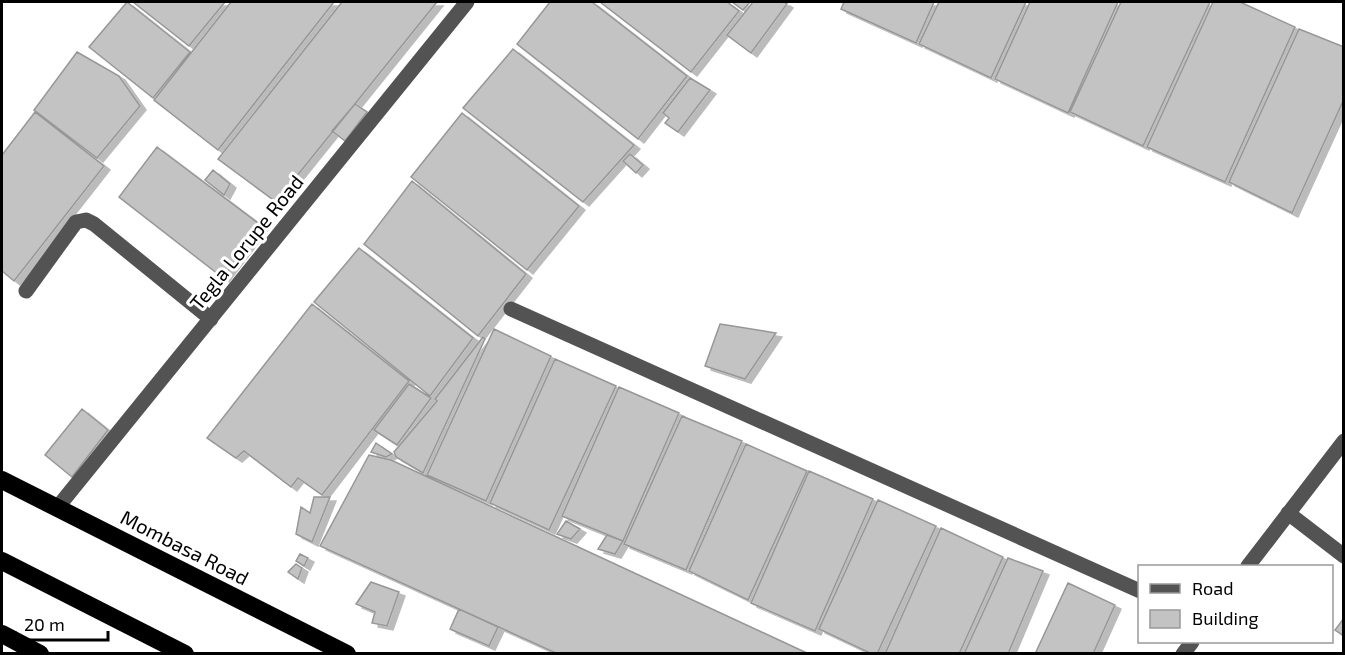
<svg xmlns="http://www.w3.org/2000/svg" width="1345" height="655" font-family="'Exo 2',sans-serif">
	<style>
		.building { fill: #c3c3c3; stroke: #979797; stroke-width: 1.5; filter: url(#shadow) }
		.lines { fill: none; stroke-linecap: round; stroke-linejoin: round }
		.minor { stroke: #535353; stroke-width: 15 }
		.highway { stroke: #000; stroke-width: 18 }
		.labels { text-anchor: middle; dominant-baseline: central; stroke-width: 6; stroke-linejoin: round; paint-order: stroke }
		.street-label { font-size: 20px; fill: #000; stroke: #fff }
	</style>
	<defs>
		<filter id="shadow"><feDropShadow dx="6" dy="4" stdDeviation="0" flood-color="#0004"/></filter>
	</defs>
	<rect width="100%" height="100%" fill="#fff"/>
	<path class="building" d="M 127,2 L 190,52 L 153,98 L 89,47 Z
		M 133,2 L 225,2 L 189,46 Z
		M 231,2 L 334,2 L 218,150 L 154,100 Z
		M 342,2 L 437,2 L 276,202 L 218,159 Z
		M 550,2 L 592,2 L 687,76 L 638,139 L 517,44 Z
		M 600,2 L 727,2 L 739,11 L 691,72 Z
		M 732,2 L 750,2 L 743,10 Z
		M 753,2 L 784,2 L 787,4 L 751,53 L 727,35 Z
		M 844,2 L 934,2 L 916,43 L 841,9 Z
		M 939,2 L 1026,2 L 991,78 L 919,44 Z
		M 1030,2 L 1118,2 L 1068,113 L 995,79 Z
		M 1121,2 L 1210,2 L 1143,146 L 1070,112 Z
		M 1213,2 L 1240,2 L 1295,27 L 1225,182 L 1147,147 Z
		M 1299,29 L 1344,47 L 1344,99 L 1292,213 L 1229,182 Z
		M 513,49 L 634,145 L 583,202 L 463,108 Z
		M 77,52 L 119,76 L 140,106 L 97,158 L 34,110 Z
		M 690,78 L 710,90 L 678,132 L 665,123 L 669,118 L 663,113 Z
		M 355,104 L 367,112 L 345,141 L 332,131 Z
		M 35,112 L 104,166 L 14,281 L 2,271 L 2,155 Z
		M 462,113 L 579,206 L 527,270 L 411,177 Z
		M 157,147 L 262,226 L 223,278 L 119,197 Z
		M 630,154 L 643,165 L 636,173 L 623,161 Z
		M 213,170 L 230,184 L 224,195 L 205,180 Z
		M 412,181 L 526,274 L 478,336 L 364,244 Z
		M 359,248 L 473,338 L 430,396 L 314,302 Z
		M 312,304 L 409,381 L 322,495 L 298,478 L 291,487 L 244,451 L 236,458 L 207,438 Z
		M 720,324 L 776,333 L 745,379 L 705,366 Z
		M 494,329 L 551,356 L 486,501 L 427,475 Z
		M 483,337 L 485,339 L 423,473 L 396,457 L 394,452 L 437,401 L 435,399 Z
		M 555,359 L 616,386 L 549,530 L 490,503 Z
		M 409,384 L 431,398 L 397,445 L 374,430 Z
		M 619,387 L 679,413 L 623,541 L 562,516 Z
		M 82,409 L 108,430 L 72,477 L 45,455 Z
		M 682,416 L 742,441 L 686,570 L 624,544 Z
		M 376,443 L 392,454 L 386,457 L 371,452 Z
		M 746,444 L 807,471 L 748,600 L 689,571 Z
		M 369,455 L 391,460 L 809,654 L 558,654 L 459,609 L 320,546 Z
		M 809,471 L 873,499 L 815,631 L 751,603 Z
		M 314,497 L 330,497 L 312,542 L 296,534 L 301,507 L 310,513 Z
		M 878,500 L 936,526 L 877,654 L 872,654 L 819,629 Z
		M 566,521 L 580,529 L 571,539 L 557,534 Z
		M 941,528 L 1003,557 L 959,654 L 885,654 Z
		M 607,535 L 623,541 L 615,554 L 598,549 Z
		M 300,554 L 308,558 L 304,566 L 296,561 Z
		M 1008,558 L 1043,571 L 1008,654 L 964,654 Z
		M 296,564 L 302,568 L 298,579 L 288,572 Z
		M 371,582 L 399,592 L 387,626 L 372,623 L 375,612 L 356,604 Z
		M 1068,583 L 1115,605 L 1093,654 L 1035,654 Z
		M 459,609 L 498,627 L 489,646 L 450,629 Z
		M 1344,618 L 1344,636 L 1335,630 Z"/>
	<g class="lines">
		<path class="minor" d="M 26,291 L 76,222 L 86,220 L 94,224 L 211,319
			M 511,309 L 1140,591
			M 57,508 L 467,2
			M 1288,513 L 1344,556
			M 1248,566 L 1344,441
			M 1183,654 L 1192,642"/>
		<path class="highway" d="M 2,480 L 347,654
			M 2,561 L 185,654
			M 2,634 L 40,654"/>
	</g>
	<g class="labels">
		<g class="street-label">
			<text transform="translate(246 242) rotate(-51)">Tegla Lorupe Road</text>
			<text transform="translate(185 547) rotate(27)">Mombasa Road</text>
		</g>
	</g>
	<rect width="1345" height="655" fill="none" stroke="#000000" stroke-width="6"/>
	<rect x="1138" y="565" width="195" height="78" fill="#ffffff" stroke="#999999" stroke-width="1.5"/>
	<rect x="1150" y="584" width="30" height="9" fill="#535353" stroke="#999999" stroke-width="1.5"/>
	<text x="1192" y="595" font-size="18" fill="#000000">Road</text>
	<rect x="1150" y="610" width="30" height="18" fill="#c3c3c3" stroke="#999999" stroke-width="1.5"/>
	<text x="1192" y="625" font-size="18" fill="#000000">Building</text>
	<path d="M15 631v9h93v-9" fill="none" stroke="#000000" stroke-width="3"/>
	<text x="24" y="631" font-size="18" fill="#000000" stroke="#ffffff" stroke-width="4.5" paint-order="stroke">20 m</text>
</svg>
